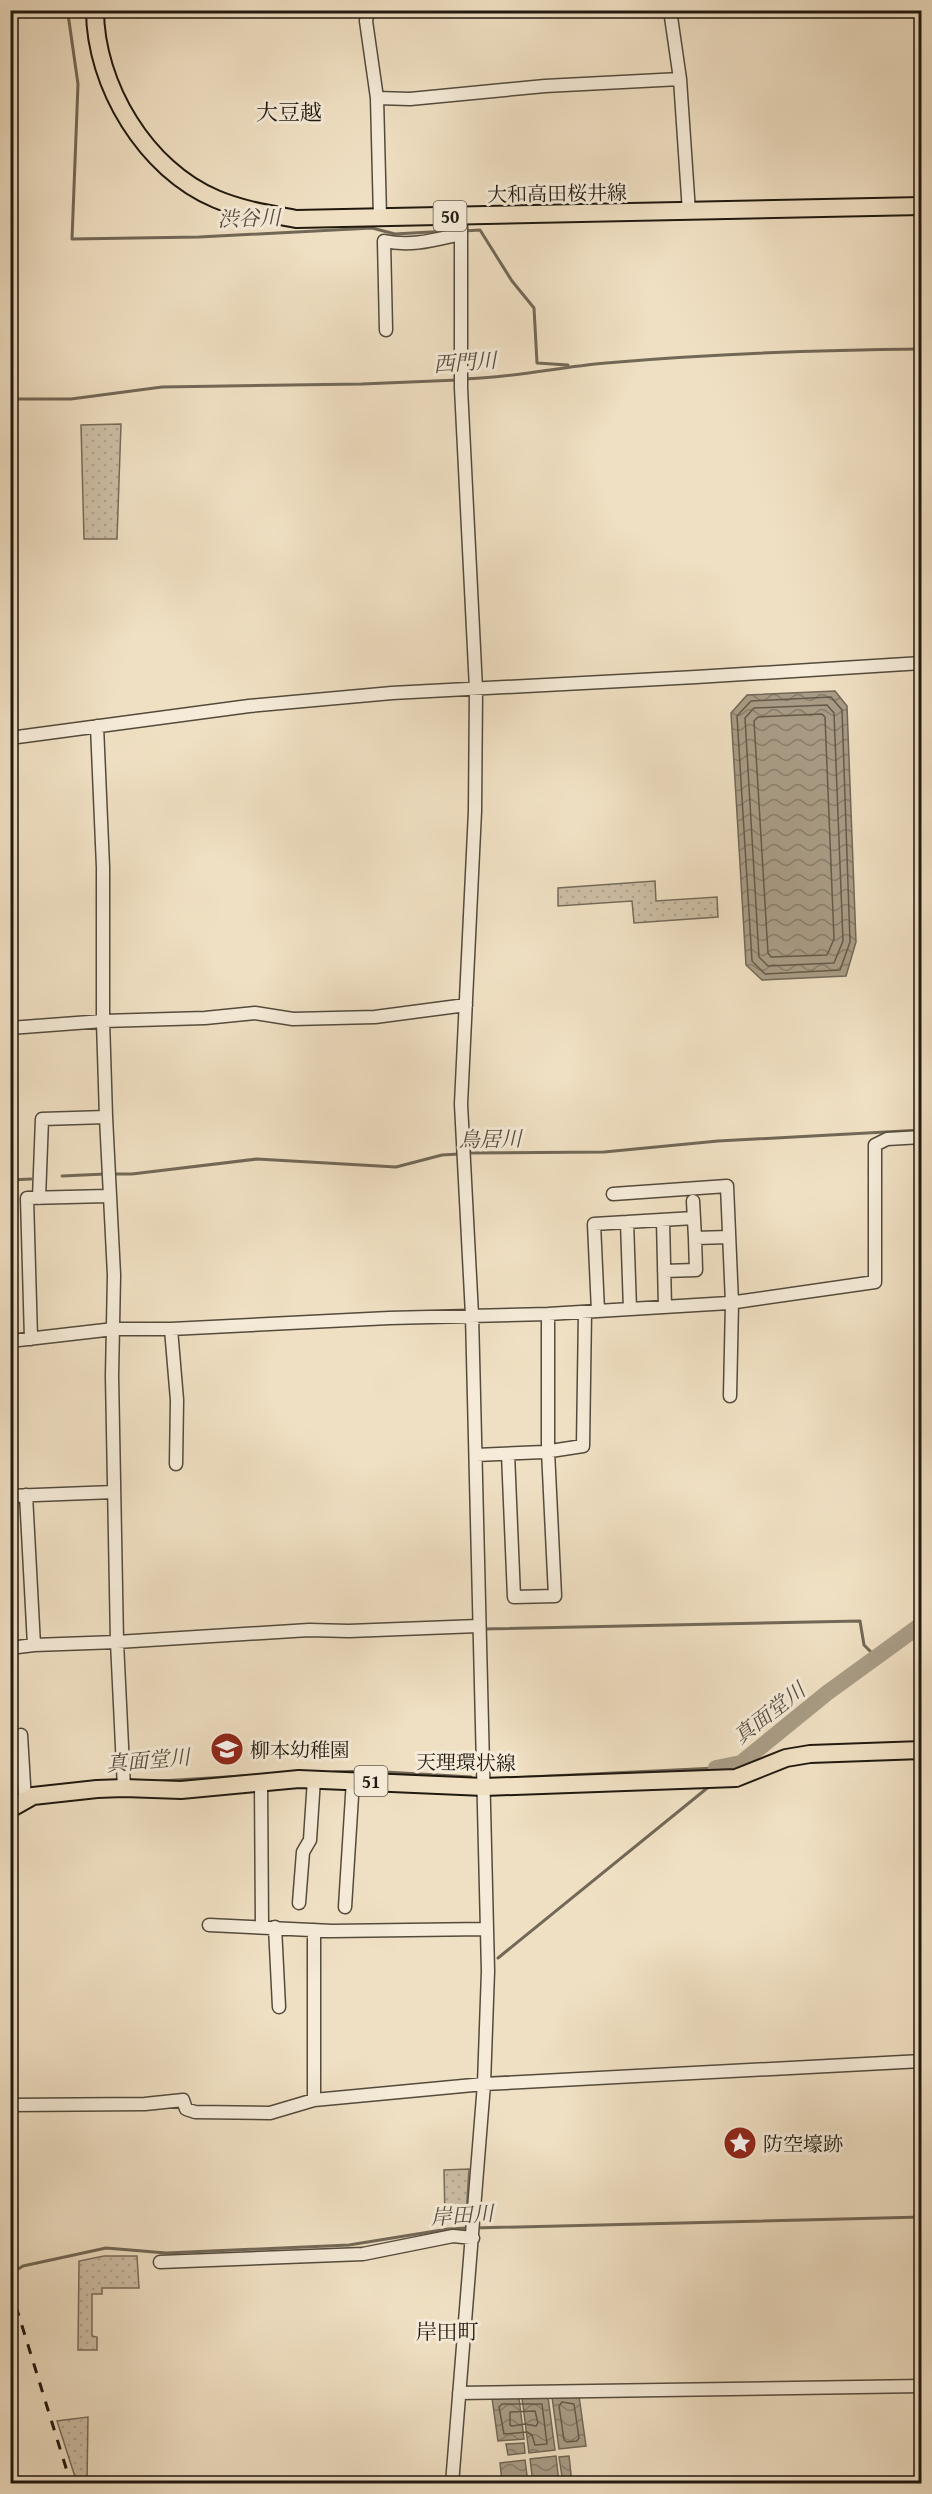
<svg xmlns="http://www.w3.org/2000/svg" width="932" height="2494" font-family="'Gentium Book Plus','Noto Serif JP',serif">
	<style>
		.grass { fill: url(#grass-dots); stroke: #766c5a; stroke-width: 1.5 }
		.water { fill: url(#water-waves); stroke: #726857; stroke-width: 1.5 }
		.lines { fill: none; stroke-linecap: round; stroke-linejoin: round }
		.shore { stroke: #645a4b; stroke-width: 1.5 }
		.stream { stroke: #726857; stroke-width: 3 }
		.river { stroke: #a99c86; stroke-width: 16 }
		.minor-casing { stroke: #544b3d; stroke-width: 15 }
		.major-casing { stroke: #201910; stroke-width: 20 }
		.minor { stroke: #f5ebd8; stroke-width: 12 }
		.major { stroke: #f0e0c3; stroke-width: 16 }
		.rail { stroke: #201910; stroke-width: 3; stroke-dasharray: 10 10; stroke-linecap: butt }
		.labels { text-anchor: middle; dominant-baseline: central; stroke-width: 6; stroke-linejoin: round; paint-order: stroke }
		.shield { fill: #f5ebd8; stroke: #60584c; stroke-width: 1.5 }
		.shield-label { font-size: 18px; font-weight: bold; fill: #201910 }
		.street-label { font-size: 20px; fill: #201910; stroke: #f5ebd8 }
		.poi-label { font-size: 20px; fill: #201910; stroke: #f5ebd8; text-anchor: start }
		.water-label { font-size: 21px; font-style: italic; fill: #574d3f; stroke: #f5ebd8 }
		.neighbourhood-label { font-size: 21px; fill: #201910; stroke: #f5ebd8 }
		.quarter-label { font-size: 22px; fill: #201910; stroke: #f5ebd8 }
	</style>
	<defs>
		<pattern id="grass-dots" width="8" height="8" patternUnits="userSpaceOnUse" patternTransform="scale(1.5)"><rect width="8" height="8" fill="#cdbea5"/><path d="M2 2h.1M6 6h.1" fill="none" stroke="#b0a38d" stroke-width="1.8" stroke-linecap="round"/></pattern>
		<pattern id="water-waves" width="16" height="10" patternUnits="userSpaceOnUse" patternTransform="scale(1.5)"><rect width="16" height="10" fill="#a99c86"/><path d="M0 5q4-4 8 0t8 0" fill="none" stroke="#897e6c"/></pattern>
	</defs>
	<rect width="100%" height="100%" fill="#f0e0c3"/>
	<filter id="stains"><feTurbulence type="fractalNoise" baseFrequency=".00333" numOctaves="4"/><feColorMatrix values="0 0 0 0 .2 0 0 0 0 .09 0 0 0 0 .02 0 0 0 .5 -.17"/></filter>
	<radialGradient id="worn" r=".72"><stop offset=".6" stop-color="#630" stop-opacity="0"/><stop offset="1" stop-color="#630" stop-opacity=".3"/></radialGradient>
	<path class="grass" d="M 121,424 L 117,539 L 84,539 L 81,425 Z
		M 655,881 L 656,901 L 717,897 L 718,917 L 634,923 L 632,901 L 558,906 L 558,888 Z
		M 469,2169 L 466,2216 L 445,2219 L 444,2170 Z
		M 104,2256 L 137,2256 L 139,2288 L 102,2288 L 102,2294 L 92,2294 L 92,2336 L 97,2337 L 97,2350 L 78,2350 L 79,2261 Z
		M 88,2417 L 87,2483 L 77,2483 L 57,2421 Z"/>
	<path class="water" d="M 835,691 L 847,706 L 856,942 L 846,976 L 762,980 L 746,965 L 731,713 L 747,695 Z
		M 579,2396 L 586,2446 L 559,2449 L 552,2397 Z
		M 548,2397 L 555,2450 L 529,2453 L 522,2398 Z
		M 492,2398 L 519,2398 L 524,2439 L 498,2441 Z
		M 524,2443 L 525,2453 L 508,2455 L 506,2444 Z
		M 556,2456 L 559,2483 L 533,2483 L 530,2459 Z
		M 569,2456 L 572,2483 L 563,2483 L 559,2457 Z
		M 525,2460 L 528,2483 L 502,2483 L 500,2463 Z"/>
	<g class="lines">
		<path class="shore" d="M 831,697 L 842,710 L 850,942 L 840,970 L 765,974 L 752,961 L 737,716 L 751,701 Z
			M 827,705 L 834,713 L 843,941 L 834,963 L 768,966 L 759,957 L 745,718 L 754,708 Z
			M 822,714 L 825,717 L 834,939 L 827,955 L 771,957 L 768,953 L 754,721 L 758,717 Z
			M 562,2402 L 574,2404 L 579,2438 L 577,2441 L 567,2442 L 564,2440 L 559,2406 Z
			M 502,2404 L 542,2404 L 547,2444 L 535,2445 L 532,2435 L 527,2432 L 504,2434 L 499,2407 Z
			M 535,2411 L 538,2423 L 536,2426 L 525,2424 L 512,2426 L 510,2425 L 510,2412 Z"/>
		<path class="stream" d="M 52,10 L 68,14 L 78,84 L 72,239 L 199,237 L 372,228 L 395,234 L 448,231
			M 463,231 L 480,230 L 512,281 L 534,308 L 537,363 L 568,365
			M 464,379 C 511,378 559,367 606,363 C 711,354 816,350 922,349
			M 10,399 L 71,399 L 162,387 L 362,384 L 458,380
			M 465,1153 L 604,1152 L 718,1141 L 922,1130
			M 111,1174 L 132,1174 L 257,1159 L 396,1167 L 442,1155 L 459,1154
			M 62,1176 L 105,1174
			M 10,1180 L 31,1179
			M 482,1629 L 860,1621 L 864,1645 L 877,1658
			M 334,1772 L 368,1771 L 471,1777
			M 510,1778 L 716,1768
			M 160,1781 L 243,1776
			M 498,1958 L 711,1785
			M 474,2228 L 922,2217
			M 10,2274 L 23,2266 L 106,2248 L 166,2253 L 349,2245 L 448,2229 L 468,2228"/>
		<path class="river" d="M 716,1768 L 741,1763 L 827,1693 L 922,1624"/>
		<g class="minor-casing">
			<path id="minor" d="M 368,10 L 366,21 L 377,98 L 380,217
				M 670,10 L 680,79 L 689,212
				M 377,98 L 410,99 L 545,86 L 680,79
				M 386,330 L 384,241 C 411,247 434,240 461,234
				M 97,726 L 103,867 L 103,1021 L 106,1117 L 114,1275 L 112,1376 L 117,1642 L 124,1788
				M 10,738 L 249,706 L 392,693 L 696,677 L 922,663
				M 10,1028 L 103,1021 L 205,1018 L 255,1013 L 293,1019 L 375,1017 L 466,1005
				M 613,1194 L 727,1186 L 732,1303 L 730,1396
				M 39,1198 L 42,1119 L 106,1117
				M 693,1201 L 695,1238 L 729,1237
				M 663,1220 L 665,1307
				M 627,1222 L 630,1309
				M 664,1271 L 696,1270 L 695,1238
				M 598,1311 L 594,1224 L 694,1218
				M 171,1329 L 177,1400 L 176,1464
				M 31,1339 L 27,1198 L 108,1196
				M 10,1341 L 114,1329 L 171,1329 L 389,1318 L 548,1314 L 729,1303 L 875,1282 L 875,1145 L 887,1139 L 922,1137
				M 508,1454 L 514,1597 L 555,1596 L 548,1451 L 548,1314
				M 476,1455 L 544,1452 L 583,1446 L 585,1312
				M 26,1495 L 34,1645
				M 10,1496 L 114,1492
				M 10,1648 L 34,1645 L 117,1642 L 309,1630 L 349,1631 L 478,1626
				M 21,1735 L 25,1801
				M 261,1782 L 262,1927
				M 299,1903 L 303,1852 L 310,1840 L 314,1779
				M 345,1907 L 353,1780
				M 209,1925 L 332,1931 L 486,1929
				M 275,1927 L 279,2007
				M 314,1930 L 314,2100
				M 10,2105 L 145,2104 L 183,2100 L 186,2109 L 195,2112 L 270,2113 L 314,2100 L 484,2084 L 922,2061
				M 160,2262 L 363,2254 L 453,2236 L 473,2238
				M 459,2393 L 922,2386
				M 452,2484 L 484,2084 L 488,1971 L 472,1315 L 461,1104 L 475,811 L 476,689 L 461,388 L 461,216"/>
		</g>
		<g class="major-casing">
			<path id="major" d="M 95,10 C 95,85 146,170 216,199 C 242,210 269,214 296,219 L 922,206
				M 10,1809 L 33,1796 L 97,1789 L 124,1788 L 181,1790 L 299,1779 L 484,1787 L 736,1778 L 786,1758 L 810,1754 L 922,1750"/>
		</g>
		<use href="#minor" class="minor"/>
		<use href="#major" class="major"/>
		<path class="rail" d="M 10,2287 L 71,2484"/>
	</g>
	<defs>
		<g id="school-disc" transform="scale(1.725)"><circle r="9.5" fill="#8f2418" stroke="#f5ebd8"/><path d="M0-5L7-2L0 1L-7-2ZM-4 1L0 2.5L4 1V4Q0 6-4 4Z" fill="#fff"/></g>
		<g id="sight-disc" transform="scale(1.725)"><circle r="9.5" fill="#8f2418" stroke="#f5ebd8"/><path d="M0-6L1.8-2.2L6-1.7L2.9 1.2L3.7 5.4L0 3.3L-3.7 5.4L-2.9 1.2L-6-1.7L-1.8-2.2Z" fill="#fff"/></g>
	</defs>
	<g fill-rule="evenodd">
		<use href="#school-disc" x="227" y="1749"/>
		<use href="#sight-disc" x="740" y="2143"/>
	</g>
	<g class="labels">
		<g class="shield">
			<rect x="433.5" y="201" width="33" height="30" rx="4.5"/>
			<rect x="354.5" y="1766" width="33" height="30" rx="4.5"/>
		</g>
		<g class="shield-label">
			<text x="450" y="216">50</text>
			<text x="371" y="1781">51</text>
		</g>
		<g class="street-label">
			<text transform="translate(557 193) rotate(-1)">大和高田桜井線</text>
			<text transform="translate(466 1762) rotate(1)">天理環状線</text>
		</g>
		<g class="poi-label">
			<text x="250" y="1749">柳本幼稚園</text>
			<text x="763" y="2143">防空壕跡</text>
		</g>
		<g class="water-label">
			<text transform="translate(249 218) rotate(-2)">渋谷川</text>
			<text transform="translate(465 362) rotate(-4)">西門川</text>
			<text transform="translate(490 1139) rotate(-1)">鳥居川</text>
			<text transform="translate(769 1713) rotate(-38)">真面堂川</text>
			<text transform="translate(148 1760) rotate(-5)">真面堂川</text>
			<text transform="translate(462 2215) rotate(-4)">岸田川</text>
		</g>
		<g class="neighbourhood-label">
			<text x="447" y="2331">岸田町</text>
		</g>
		<g class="quarter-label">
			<text x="289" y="112">大豆越</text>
		</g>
	</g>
	<rect width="932" height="2494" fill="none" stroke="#f0e0c3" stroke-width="36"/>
	<rect x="12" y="12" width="908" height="2470" fill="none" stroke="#201910" stroke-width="3"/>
	<rect x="18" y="18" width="896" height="2458" fill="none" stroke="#201910" stroke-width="1.5"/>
	<rect width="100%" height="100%" filter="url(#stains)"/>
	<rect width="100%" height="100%" fill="url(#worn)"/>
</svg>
